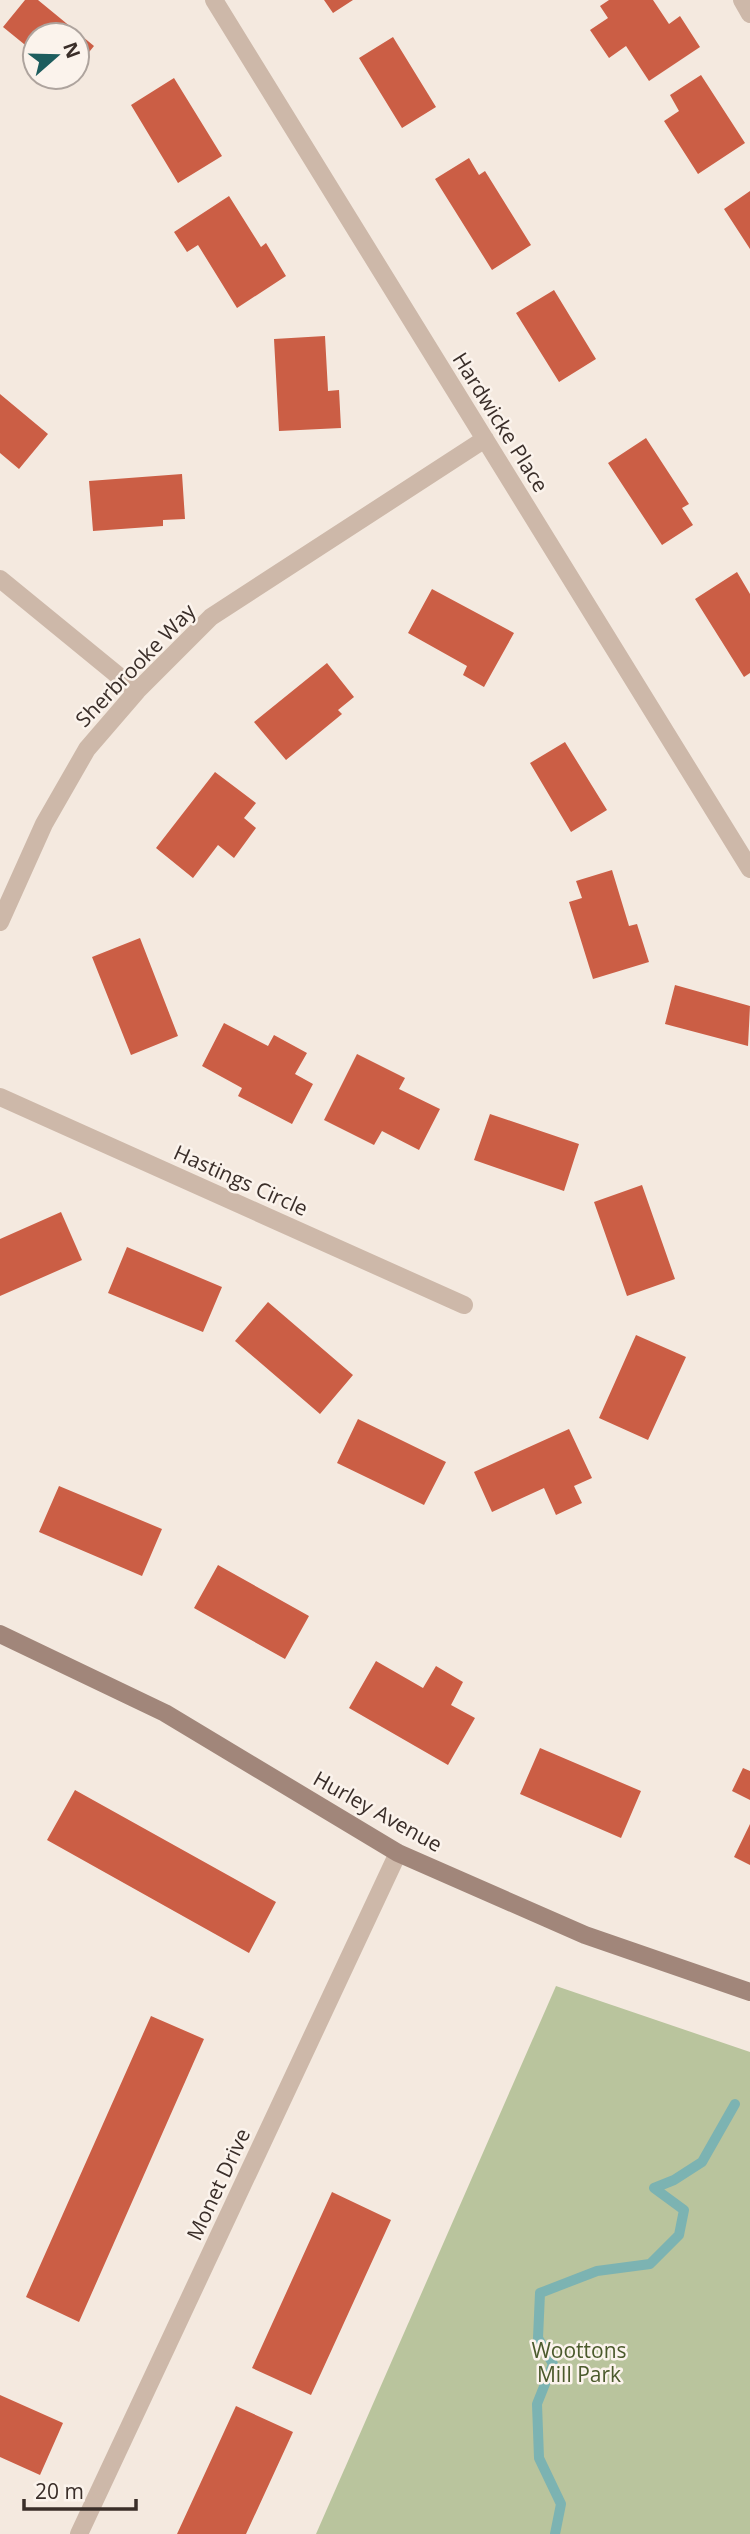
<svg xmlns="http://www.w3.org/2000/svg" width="750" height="2534" font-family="'Open Sans',sans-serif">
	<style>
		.green { fill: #b9c49d }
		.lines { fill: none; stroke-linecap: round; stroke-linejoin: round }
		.stream { stroke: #7cb3b2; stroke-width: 10 }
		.building { fill: #cb5e45 }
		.street { stroke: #cdb8a9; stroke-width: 18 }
		.secondary { stroke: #a1867a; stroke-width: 18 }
		.labels { text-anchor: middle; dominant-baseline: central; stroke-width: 5; stroke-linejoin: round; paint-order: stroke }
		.street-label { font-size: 21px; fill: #3a2e29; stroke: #fbf3ec }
		.park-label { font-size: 21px; fill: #4b5a2c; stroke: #fbf3ec }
	</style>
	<rect width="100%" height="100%" fill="#f4e9df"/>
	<path class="green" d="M 556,1986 L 750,2052 L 750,2534 L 316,2534 Z"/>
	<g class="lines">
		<path class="stream" d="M 555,2534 L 561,2504 L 539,2458 L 537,2404 L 553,2364 L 538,2338 L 540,2293 L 597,2271 L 650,2264 L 679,2235 L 684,2210 L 654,2188 L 674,2180 L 702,2162 L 735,2104"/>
	</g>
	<path class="building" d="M 25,0 L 38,0 L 94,46 L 77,67 L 77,35 L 35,35 L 35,53 L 3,27 Z
		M 324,0 L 353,0 L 333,13 Z
		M 609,0 L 653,0 L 669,24 L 680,16 L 700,47 L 649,81 L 626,46 L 609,58 L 590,30 L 608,18 L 600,6 Z
		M 393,37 L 436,107 L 402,128 L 359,58 Z
		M 701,75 L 745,143 L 698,174 L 664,121 L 679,111 L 670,95 Z
		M 174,78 L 222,156 L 178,183 L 131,105 Z
		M 469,158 L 479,175 L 485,171 L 531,245 L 492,270 L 435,179 Z
		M 750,191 L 750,249 L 724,209 Z
		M 229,196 L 261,247 L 266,243 L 286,276 L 237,308 L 198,245 L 187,252 L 174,232 Z
		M 554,290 L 596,359 L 559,382 L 516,313 Z
		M 325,336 L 328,391 L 339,390 L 341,428 L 279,431 L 274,339 Z
		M 0,394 L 48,434 L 19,469 L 0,453 Z
		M 646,438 L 689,504 L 682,508 L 693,525 L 662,545 L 608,463 Z
		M 182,474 L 185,519 L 163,520 L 163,526 L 93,531 L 89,481 Z
		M 737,572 L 750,594 L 750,673 L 744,677 L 695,599 Z
		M 432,589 L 514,633 L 484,687 L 463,675 L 467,666 L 408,633 Z
		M 327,663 L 354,697 L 338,710 L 342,714 L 286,760 L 254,722 Z
		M 565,742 L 607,810 L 571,832 L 530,763 Z
		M 215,772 L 256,803 L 244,818 L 256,828 L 234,858 L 218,845 L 193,878 L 156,848 Z
		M 612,870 L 629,926 L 637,924 L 649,962 L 593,979 L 569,902 L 582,898 L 576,881 Z
		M 140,938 L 178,1036 L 131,1055 L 92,957 Z
		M 675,985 L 750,1006 L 748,1046 L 665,1024 Z
		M 224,1023 L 268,1046 L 274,1035 L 307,1053 L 295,1074 L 313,1084 L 292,1124 L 238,1096 L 242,1088 L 202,1066 Z
		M 357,1054 L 405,1078 L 399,1089 L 440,1109 L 419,1150 L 382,1131 L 374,1145 L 324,1120 Z
		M 490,1114 L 579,1144 L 564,1191 L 474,1160 Z
		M 642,1185 L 675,1279 L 627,1296 L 594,1202 Z
		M 61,1212 L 82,1260 L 0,1296 L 0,1239 Z
		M 127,1247 L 222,1287 L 203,1332 L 108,1293 Z
		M 268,1302 L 353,1375 L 320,1414 L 235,1341 Z
		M 636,1335 L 686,1357 L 648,1440 L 599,1418 Z
		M 358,1419 L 446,1462 L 424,1505 L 337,1463 Z
		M 569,1429 L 592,1478 L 574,1486 L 582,1503 L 556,1515 L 544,1488 L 492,1512 L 474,1472 Z
		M 59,1486 L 162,1529 L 142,1576 L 39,1532 Z
		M 218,1565 L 309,1616 L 285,1659 L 194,1608 Z
		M 376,1661 L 423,1688 L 436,1666 L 463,1682 L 451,1705 L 475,1718 L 448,1765 L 349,1708 Z
		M 540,1748 L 641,1791 L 621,1838 L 520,1794 Z
		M 743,1768 L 750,1771 L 750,1800 L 732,1791 Z
		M 75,1790 L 276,1902 L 249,1953 L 47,1840 Z
		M 750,1824 L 750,1865 L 734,1857 Z
		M 151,2016 L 204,2039 L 79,2322 L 26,2297 Z
		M 332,2192 L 391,2220 L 311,2395 L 252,2368 Z
		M 0,2395 L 63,2423 L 40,2475 L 0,2457 Z
		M 236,2406 L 293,2432 L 246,2534 L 177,2534 Z"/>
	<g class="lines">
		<path class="street" d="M 214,0 L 750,869
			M 742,0 L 750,14
			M 0,579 L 137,691
			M 0,922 L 44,824 L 87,749 L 137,691 L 211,617 L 485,439
			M 0,1097 L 464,1305
			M 79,2534 L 398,1853"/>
		<path class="secondary" d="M 0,1634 L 165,1713 L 398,1853 L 585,1935 L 750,1992"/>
	</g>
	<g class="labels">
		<g class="street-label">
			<text transform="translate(501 422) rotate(58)">Hardwicke Place</text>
			<text transform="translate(135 665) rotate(-46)">Sherbrooke Way</text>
			<text transform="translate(241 1180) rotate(24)">Hastings Circle</text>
			<text transform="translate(378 1811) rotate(29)">Hurley Avenue</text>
			<text transform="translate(218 2184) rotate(-65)">Monet Drive</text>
		</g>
		<g class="park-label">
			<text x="579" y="2350">Woottons<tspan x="579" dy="24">Mill Park</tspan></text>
		</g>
	</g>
	<g transform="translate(56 56) rotate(70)"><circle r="33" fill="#fbf3ec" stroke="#aea49e" stroke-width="2"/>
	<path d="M0-5L12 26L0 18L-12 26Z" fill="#1d5d5e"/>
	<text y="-10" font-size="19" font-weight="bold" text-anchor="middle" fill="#3a2e29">N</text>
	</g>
	<path d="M24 2499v10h112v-10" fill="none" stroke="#3a2e29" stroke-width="3.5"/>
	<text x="35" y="2499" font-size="21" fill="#3a2e29" stroke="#fbf3ec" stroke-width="5" paint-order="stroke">20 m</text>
</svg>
